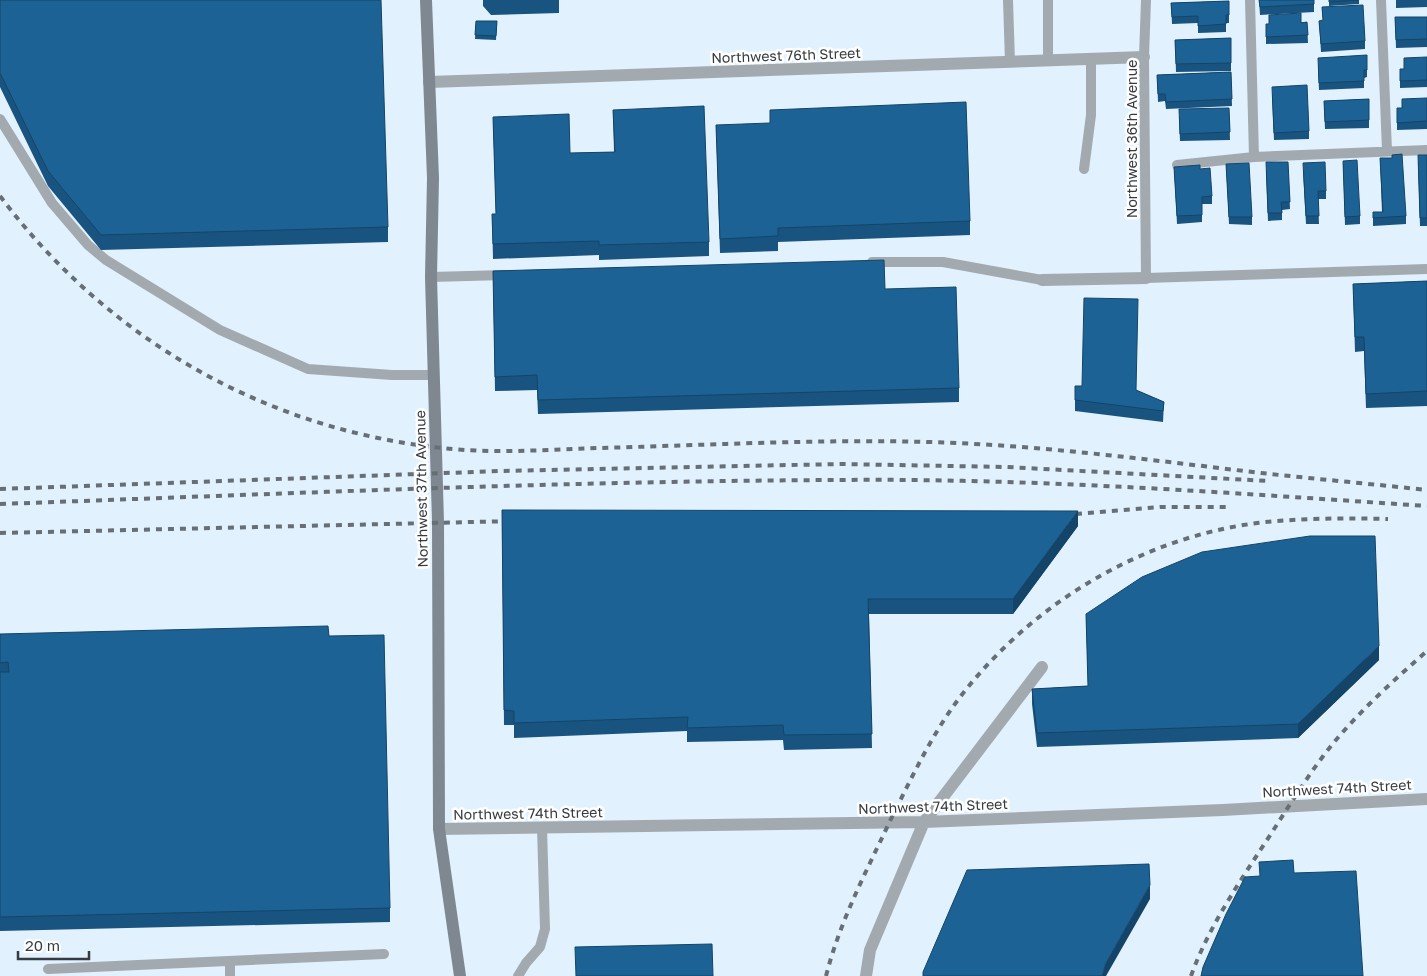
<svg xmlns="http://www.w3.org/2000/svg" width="1427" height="976" font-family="'Golos Text',sans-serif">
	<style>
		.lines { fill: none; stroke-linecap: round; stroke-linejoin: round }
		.lane { stroke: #a3aaaf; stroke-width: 10 }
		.street { stroke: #a3aaaf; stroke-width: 12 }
		.secondary { stroke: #7f8890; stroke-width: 12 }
		.rail { stroke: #666e76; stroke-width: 4; stroke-dasharray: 6 6; stroke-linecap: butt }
		.wall { fill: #195480 }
		.shaded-wall { fill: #144568 }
		.building { fill: #1d6295; stroke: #144568 }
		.labels { text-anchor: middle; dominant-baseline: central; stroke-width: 5; stroke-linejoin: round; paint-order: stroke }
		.street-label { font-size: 14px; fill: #353b40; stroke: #fff }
	</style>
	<rect width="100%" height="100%" fill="#e2f1fe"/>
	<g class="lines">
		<path class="lane" d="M 1008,0 L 1010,62
			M 1048,0 L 1048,60
			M 1146,0 L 1144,57 L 1146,278 L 1427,269
			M 1250,0 L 1254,157
			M 1381,0 L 1387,151
			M 0,119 L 52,203 L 88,245 L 106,260 L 220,330 L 308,369 L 392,375 L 433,375
			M 1177,165 L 1254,157 L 1427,150
			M 1084,169 L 1091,115 L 1091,59
			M 872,262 L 943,262 L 1042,280
			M 431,277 L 505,275
			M 230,961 L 230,976
			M 48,969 L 384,954
			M 518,976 L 526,963 L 540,947 L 545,929 L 542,828"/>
		<path class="street" d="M 429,82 L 1144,57
			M 1042,280 L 1146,278
			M 439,829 L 924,822 L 1223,810 L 1427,799
			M 866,976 L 870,950 L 924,822 L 1042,667"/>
		<path class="secondary" d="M 426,0 L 433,178 L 431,277 L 438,522 L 439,829 L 460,976"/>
		<path class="rail" d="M 0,196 C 112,345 278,437 465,450 C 510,453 556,449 601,448 C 710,445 819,439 928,442 C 1040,445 1150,460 1261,473 C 1316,479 1372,484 1427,490
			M 0,489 L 501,471 L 840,464 L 1007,467 L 1269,481
			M 0,504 C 280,494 559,481 839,480 C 1035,478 1231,493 1427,506
			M 1064,515 L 1161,507 L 1226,507
			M 0,533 L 516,521
			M 826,976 C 840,921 866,872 890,821 C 913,775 935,727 968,687 C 1040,599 1144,538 1257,523 C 1300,518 1345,518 1388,519
			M 1191,976 C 1207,931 1235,889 1261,849 C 1283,816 1303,782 1327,751 C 1356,714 1392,682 1427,651"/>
	</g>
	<path class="wall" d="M 0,0 L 388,227 L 388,242 L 101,250 L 48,186 L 0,87 Z
		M 483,0 L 559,0 L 559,13 L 491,15 L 483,6 Z
		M 1259,0 L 1314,0 L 1314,12 L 1260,15 Z
		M 1329,0 L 1359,0 L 1359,4 L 1329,6 Z
		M 1396,0 L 1427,0 L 1427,7 L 1396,8 Z
		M 1229,1 L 1229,23 L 1226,23 L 1226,32 L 1198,33 L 1198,23 L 1172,24 L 1171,3 Z
		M 1322,7 L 1365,41 L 1365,49 L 1321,52 L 1319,21 L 1323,21 Z
		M 1395,17 L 1427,17 L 1427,47 L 1396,48 Z
		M 476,21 L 497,21 L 496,40 L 475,39 Z
		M 1307,22 L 1308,43 L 1266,44 L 1266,24 Z
		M 1231,38 L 1231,71 L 1176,72 L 1175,40 Z
		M 1367,55 L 1367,77 L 1364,78 L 1364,88 L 1319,90 L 1318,65 Z
		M 1427,57 L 1427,87 L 1400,88 L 1400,69 L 1404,69 Z
		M 1231,72 L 1232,106 L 1166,109 L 1165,101 L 1158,102 L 1157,75 Z
		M 1272,95 L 1309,131 L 1309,139 L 1274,140 Z
		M 1427,98 L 1427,129 L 1397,130 L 1397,108 L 1402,108 Z
		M 1369,99 L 1369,128 L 1325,129 L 1324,101 Z
		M 1229,108 L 1230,140 L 1180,141 L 1179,117 Z
		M 613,110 L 709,242 L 709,256 L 599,260 L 599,255 L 493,259 L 492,214 L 496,214 L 493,117 L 570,153 L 614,152 Z
		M 716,125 L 970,221 L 970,235 L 778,242 L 778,251 L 720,253 Z
		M 1427,155 L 1427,226 L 1420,226 L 1418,162 Z
		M 1380,158 L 1406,216 L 1406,224 L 1373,226 L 1373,212 L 1382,212 Z
		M 1343,161 L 1360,216 L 1360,224 L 1345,225 Z
		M 1288,162 L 1290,209 L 1282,210 L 1282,220 L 1268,221 L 1266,170 Z
		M 1226,164 L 1252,217 L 1252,225 L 1229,224 Z
		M 1174,167 L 1212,196 L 1212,204 L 1202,204 L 1202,222 L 1177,224 Z
		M 1303,170 L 1326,191 L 1326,199 L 1318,199 L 1319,224 L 1306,224 Z
		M 493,271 L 885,289 L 959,388 L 959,402 L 538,414 L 537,390 L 495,391 Z
		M 1427,281 L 1427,406 L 1366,408 L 1364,351 L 1355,352 L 1353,284 Z
		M 1075,386 L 1136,390 L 1164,402 L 1163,422 L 1075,411 Z
		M 502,510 L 1078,526 L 1013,614 L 869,614 L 872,748 L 784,750 L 783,740 L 687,742 L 687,731 L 514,738 L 514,725 L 504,725 Z
		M 1086,614 L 1379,660 L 1298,738 L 1037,747 L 1032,704 L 1032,689 L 1088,686 Z
		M 0,634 L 329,636 L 390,908 L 390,922 L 0,931 Z"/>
	<path class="shaded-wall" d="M 1078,511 L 1078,526 L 1013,614 L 1013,599 Z
		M 1379,646 L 1379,660 L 1298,738 L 1298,724 Z
		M 1150,885 L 1150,899 L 1106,976 L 1102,976 L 1106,963 Z"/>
	<path class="building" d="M 0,0 L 381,0 L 388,227 L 101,235 L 48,171 L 0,73 Z
		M 1259,0 L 1314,0 L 1314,4 L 1260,7 Z
		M 1329,0 L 1359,0 L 1329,2 Z
		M 1229,1 L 1229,15 L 1226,15 L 1226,24 L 1198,26 L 1198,16 L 1172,17 L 1171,3 Z
		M 1363,5 L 1365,41 L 1321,44 L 1319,21 L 1323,20 L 1322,7 Z
		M 1301,13 L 1301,23 L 1307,22 L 1308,35 L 1266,37 L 1266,24 L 1269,24 L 1269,15 Z
		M 1395,17 L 1427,17 L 1427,39 L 1396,40 Z
		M 476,21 L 497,21 L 496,36 L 475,35 Z
		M 1231,38 L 1231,63 L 1176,64 L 1175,40 Z
		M 1367,55 L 1367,70 L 1364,70 L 1364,81 L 1319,83 L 1318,58 Z
		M 1427,57 L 1427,80 L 1400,81 L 1400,69 L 1404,69 L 1404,58 Z
		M 1231,72 L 1232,99 L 1166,102 L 1165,94 L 1158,94 L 1157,75 Z
		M 1307,85 L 1309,131 L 1274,133 L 1272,87 Z
		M 1427,98 L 1427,121 L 1397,123 L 1397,108 L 1402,108 L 1402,99 Z
		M 1369,99 L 1369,120 L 1325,122 L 1324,101 Z
		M 966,102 L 970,221 L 778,228 L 778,236 L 720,239 L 716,125 L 770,123 L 770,110 Z
		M 704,106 L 709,242 L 599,245 L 599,241 L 493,244 L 492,214 L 496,214 L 493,117 L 569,114 L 570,153 L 615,152 L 613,110 Z
		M 1229,108 L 1230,132 L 1180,134 L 1179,109 Z
		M 1402,154 L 1406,216 L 1373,218 L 1373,212 L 1383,212 L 1380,158 L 1392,158 L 1392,155 Z
		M 1418,155 L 1427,155 L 1427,218 L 1420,218 Z
		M 1357,160 L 1360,216 L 1345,217 L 1343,161 Z
		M 1266,162 L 1288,162 L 1290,202 L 1281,202 L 1282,213 L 1268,213 Z
		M 1325,162 L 1326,191 L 1318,191 L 1319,216 L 1306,216 L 1303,163 Z
		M 1249,163 L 1252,217 L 1229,217 L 1226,164 Z
		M 1200,165 L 1200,169 L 1210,168 L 1212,196 L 1202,197 L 1202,215 L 1177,216 L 1174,167 Z
		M 884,260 L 885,289 L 956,287 L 959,388 L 538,400 L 537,375 L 495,377 L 493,271 Z
		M 1427,281 L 1427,391 L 1366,394 L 1364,337 L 1355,337 L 1353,284 Z
		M 1084,298 L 1138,299 L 1136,390 L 1164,402 L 1163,411 L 1075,400 L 1075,386 L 1082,386 Z
		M 502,510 L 1078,511 L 1013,599 L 868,599 L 872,734 L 784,735 L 783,725 L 687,728 L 688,717 L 514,723 L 514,711 L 504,710 Z
		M 1310,536 L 1375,536 L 1379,646 L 1298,724 L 1037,733 L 1032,689 L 1088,686 L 1086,614 L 1142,577 L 1202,552 Z
		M 328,626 L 329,636 L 384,635 L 390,908 L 0,917 L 0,672 L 9,672 L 8,662 L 0,663 L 0,634 Z
		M 1293,860 L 1294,873 L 1356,871 L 1363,976 L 1201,976 L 1203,967 L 1226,914 L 1245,877 L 1260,876 L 1259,862 Z
		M 1149,864 L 1150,885 L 1106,963 L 1102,976 L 923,976 L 923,972 L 967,870 Z
		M 712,944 L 713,976 L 576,976 L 575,947 Z"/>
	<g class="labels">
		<g class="street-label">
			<text transform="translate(786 55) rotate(-2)">Northwest 76th Street</text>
			<text transform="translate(1131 139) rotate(-90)">Northwest 36th Avenue</text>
			<text transform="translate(421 489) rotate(-91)">Northwest 37th Avenue</text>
			<text transform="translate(1337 788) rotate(-3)">Northwest 74th Street</text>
			<text transform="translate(933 806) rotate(-2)">Northwest 74th Street</text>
			<text transform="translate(528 813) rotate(-1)">Northwest 74th Street</text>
		</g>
	</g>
	<path d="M18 951v8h71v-8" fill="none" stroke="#353b40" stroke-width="2.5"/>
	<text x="25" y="951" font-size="15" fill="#353b40" stroke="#ffffff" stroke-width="4" paint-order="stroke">20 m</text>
</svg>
